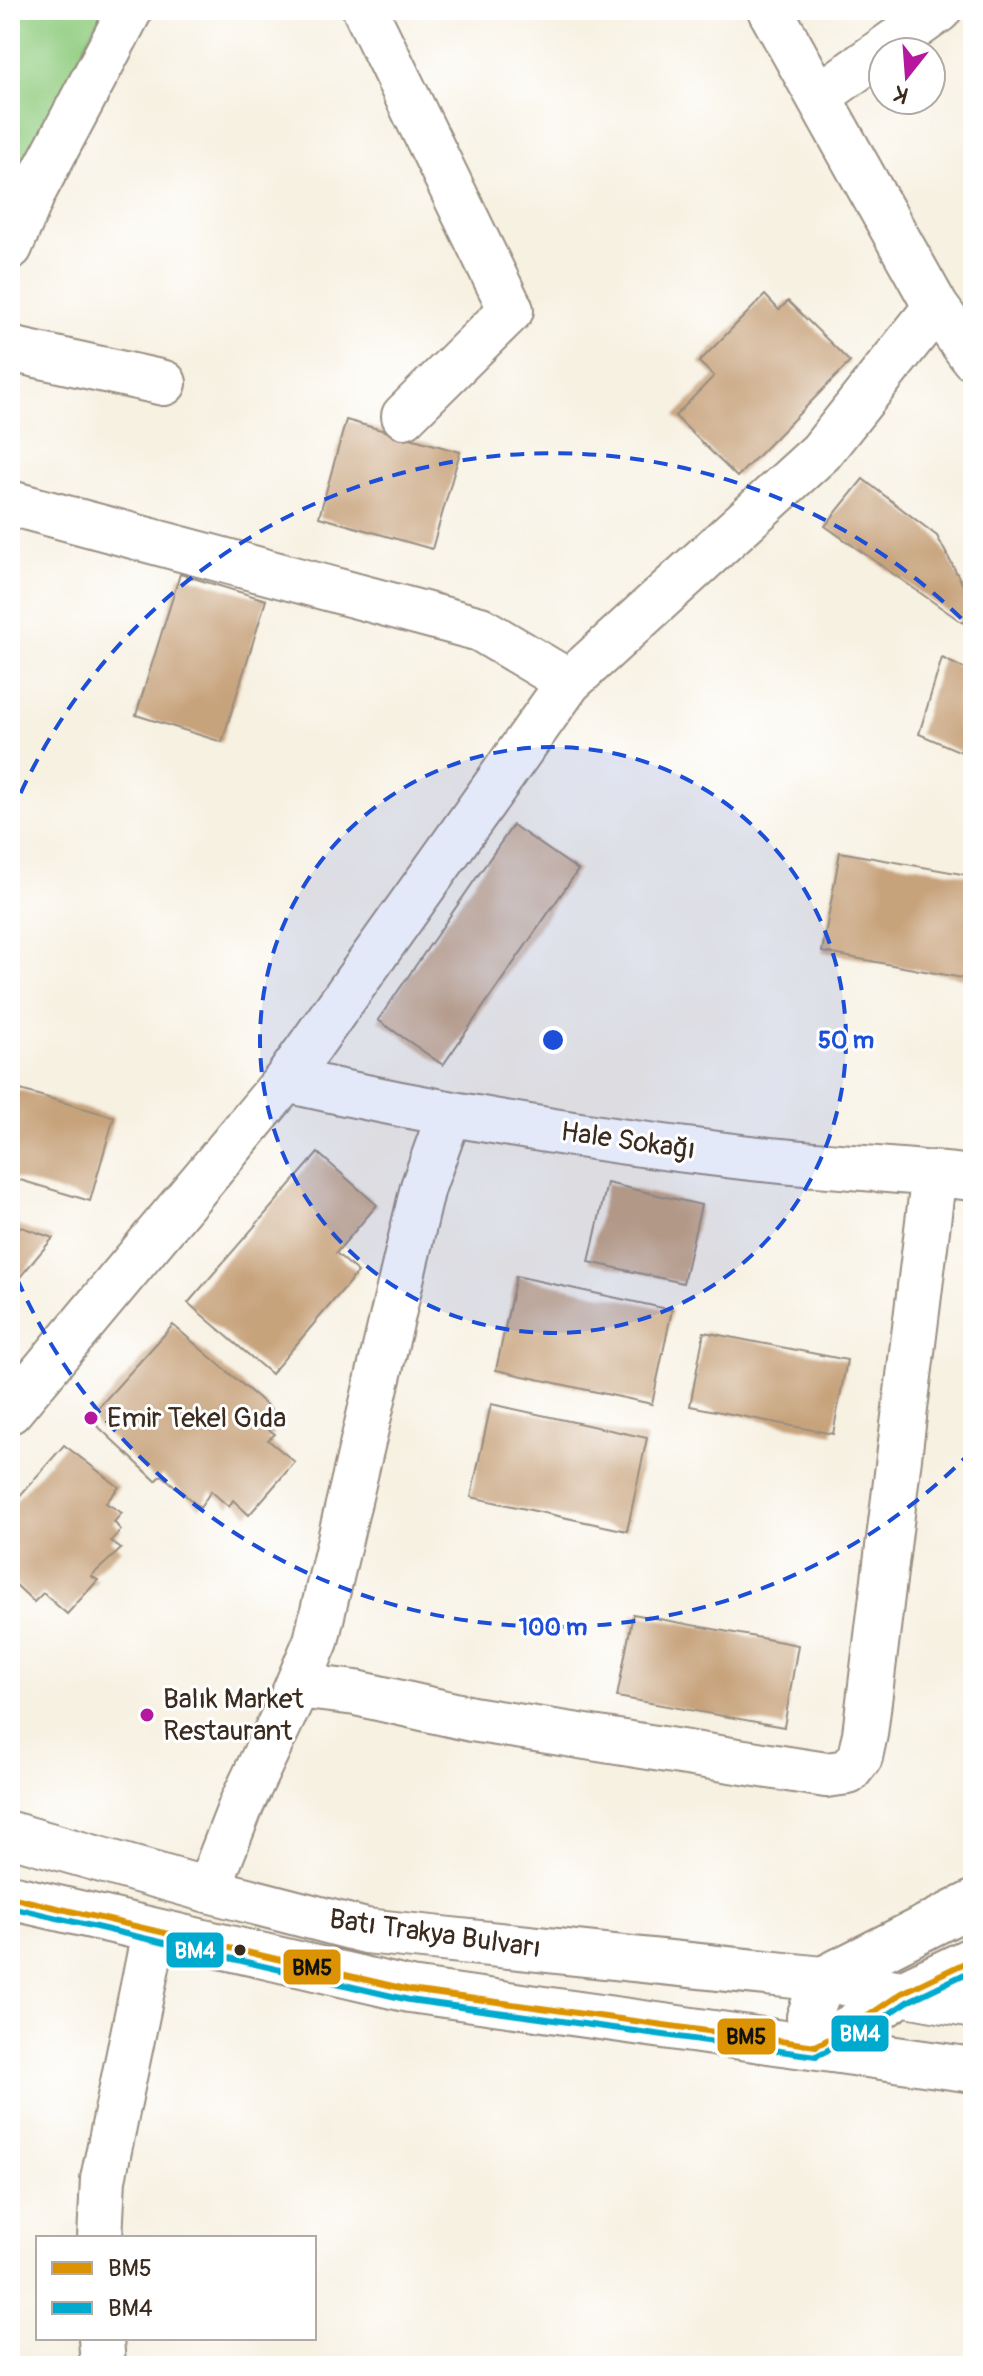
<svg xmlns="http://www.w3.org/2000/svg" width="983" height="2376" font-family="Pangolin,sans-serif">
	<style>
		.green { fill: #93ce82; stroke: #677c50; stroke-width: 2 }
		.building { fill: #c7a37c }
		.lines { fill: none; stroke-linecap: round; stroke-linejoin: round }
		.minor-casing { stroke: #998e80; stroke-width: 48 }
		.major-casing { stroke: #998e80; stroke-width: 48 }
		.minor { stroke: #fff; stroke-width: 44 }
		.major { stroke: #fff; stroke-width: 44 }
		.bus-1-casing { stroke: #fff; stroke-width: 12 }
		.bus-2-casing { stroke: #fff; stroke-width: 12 }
		.bus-1 { stroke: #db9304; stroke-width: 6 }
		.bus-2 { stroke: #00a9ce; stroke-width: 6 }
		.ring { fill: none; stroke: #1d4ed8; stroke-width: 4; stroke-dasharray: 14 10 }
		.poi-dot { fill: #b5179e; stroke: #fff; stroke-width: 3 }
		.bus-dot { fill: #3b2a1e; stroke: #fff; stroke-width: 3 }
		.labels { text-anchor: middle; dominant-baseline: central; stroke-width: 6; stroke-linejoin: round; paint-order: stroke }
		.street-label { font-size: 28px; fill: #3b2a1e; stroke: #fff }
		.poi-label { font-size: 28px; fill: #3b2a1e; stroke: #fff; text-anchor: start }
		.centre { fill: #1d4ed8; stroke: #fff; stroke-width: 4 }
		.ring-label { font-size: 24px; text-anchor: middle; font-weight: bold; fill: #1d4ed8; stroke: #fff; stroke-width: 6; stroke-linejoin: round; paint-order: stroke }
		.line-badge { stroke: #fff; stroke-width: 3 }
		.badge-label { font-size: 22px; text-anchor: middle; font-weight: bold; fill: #fff }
		.pale-badge-label { font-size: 22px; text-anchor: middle; font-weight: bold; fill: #111 }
	</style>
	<rect width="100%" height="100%" fill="#fff"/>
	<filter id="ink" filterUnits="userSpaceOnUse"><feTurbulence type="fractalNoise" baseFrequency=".0125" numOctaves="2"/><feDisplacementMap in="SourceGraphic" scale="16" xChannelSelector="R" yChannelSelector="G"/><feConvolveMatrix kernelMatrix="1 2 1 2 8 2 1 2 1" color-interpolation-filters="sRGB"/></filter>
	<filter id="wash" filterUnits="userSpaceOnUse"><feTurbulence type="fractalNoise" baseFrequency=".006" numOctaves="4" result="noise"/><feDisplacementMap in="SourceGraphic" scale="32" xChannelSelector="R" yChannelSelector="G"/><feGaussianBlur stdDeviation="1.8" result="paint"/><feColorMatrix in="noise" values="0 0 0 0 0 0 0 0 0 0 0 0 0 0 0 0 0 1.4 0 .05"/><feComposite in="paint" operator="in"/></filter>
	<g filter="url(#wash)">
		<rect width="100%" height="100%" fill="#f7f1e2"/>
		<path class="green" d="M 10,10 L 104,10 L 10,191 Z"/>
		<g id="blocks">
			<path class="building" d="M 765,295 L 779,310 L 788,301 L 850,362 L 737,477 L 675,416 L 714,376 L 699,362 Z
				M 346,420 L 460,452 L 432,549 L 319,517 Z
				M 863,479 L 937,536 L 973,604 L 973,610 L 963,623 L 825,526 Z
				M 180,574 L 266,600 L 222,742 L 136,715 Z
				M 942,658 L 973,673 L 973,757 L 919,734 Z
				M 513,825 L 578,870 L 443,1065 L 378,1020 Z
				M 840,852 L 973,876 L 973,980 L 822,952 Z
				M 10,1087 L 114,1117 L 90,1201 L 10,1177 Z
				M 318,1153 L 377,1205 L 336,1253 L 358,1272 L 271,1374 L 188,1303 Z
				M 607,1183 L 701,1205 L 683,1283 L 589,1262 Z
				M 10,1223 L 53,1238 L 10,1289 Z
				M 516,1276 L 672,1310 L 652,1404 L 496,1370 Z
				M 173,1325 L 271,1409 L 261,1424 L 275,1434 L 268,1440 L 295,1462 L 249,1515 L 233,1500 L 229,1507 L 211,1491 L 200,1508 L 162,1475 L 156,1481 L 89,1418 Z
				M 704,1332 L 847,1360 L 833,1434 L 690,1406 Z
				M 491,1404 L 647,1438 L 627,1531 L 471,1497 Z
				M 64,1445 L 119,1487 L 106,1503 L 122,1513 L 114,1522 L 121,1530 L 111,1541 L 121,1549 L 91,1576 L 98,1580 L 67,1614 L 43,1593 L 34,1602 L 10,1579 L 10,1507 Z
				M 633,1614 L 798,1645 L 784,1727 L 617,1697 Z"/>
		</g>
	</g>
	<g filter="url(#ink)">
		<use href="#blocks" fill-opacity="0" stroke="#998e80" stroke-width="2"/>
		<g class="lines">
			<g class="minor-casing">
				<path id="minor" d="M 365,10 L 511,310 L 404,416
					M 770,10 L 936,307 L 973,358
					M 819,96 L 939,10
					M 10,247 L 34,191 L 130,10
					M 10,349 L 164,383
					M 10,503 L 480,629 L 569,682
					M 286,1080 C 436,1114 589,1139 742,1157 C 819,1166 896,1169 973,1178
					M 10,1411 L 286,1080 L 569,682 L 821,452 L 936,307
					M 297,1686 L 356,1693 L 472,1719 L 826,1775 L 848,1772 L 860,1757 L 865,1734 L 934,1173
					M 208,1890 L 242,1803 L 292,1698 L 316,1641 L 423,1187 L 449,1115
					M 100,2238 L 103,2179 L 154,1933
					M 101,2338 L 103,2366"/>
			</g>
			<g class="major-casing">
				<path id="major" d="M 10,1834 L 208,1890 L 366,1931 L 823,1979 L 973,2006
					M 10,1897 L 410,1990 L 973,2070
					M 816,2046 L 809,2017 L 823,1979 L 973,1903
					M 816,2046 L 853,2026 L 902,1993 L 973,1959"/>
			</g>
			<use href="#minor" class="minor"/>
			<use href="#major" class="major"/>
			<g class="bus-1-casing">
				<path id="bus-1" d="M 10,1897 L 410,1990 L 816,2046 L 853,2026 L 902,1993 L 973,1959"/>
			</g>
			<g class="bus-2-casing">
				<path id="bus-2" d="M 10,1907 L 409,2000 L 816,2056 L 858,2035 L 907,2002 L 973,1970"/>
			</g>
			<use href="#bus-1" class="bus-1"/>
			<use href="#bus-2" class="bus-2"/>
		</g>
	</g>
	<circle cx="553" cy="1040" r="293" fill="#1d4ed8" fill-opacity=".12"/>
	<g class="ring">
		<circle cx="553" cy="1040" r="293"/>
		<path d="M972 1451A587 587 0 0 1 11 1265M11 815A587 587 0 0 1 972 629"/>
	</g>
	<g class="poi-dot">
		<circle cx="91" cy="1418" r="8"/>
		<circle cx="147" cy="1715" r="8"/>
	</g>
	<circle class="bus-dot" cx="240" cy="1950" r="7"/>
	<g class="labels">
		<g class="street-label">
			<text transform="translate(628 1141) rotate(8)">Hale Sokağı</text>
			<text transform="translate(435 1934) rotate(8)">Batı Trakya Bulvarı</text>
		</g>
		<g class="poi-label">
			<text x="107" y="1418">Emir Tekel Gıda</text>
			<text x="163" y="1699">Balık Market<tspan x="163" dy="32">Restaurant</tspan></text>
		</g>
	</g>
	<circle cx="553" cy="1040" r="12" class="centre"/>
	<g class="ring-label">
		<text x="846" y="1048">50 m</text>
		<text x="553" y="1635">100 m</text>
	</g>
	<g class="line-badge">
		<rect x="165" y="1931" width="60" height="38" rx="8" fill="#00a9ce"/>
		<rect x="282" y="1948" width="60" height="38" rx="8" fill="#db9304"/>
		<rect x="830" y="2014" width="60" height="39" rx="8" fill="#00a9ce"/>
		<rect x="716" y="2017" width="61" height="39" rx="8" fill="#db9304"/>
	</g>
	<g class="badge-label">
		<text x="195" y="1958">BM4</text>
		<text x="860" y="2041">BM4</text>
	</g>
	<g class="pale-badge-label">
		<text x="312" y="1975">BM5</text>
		<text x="746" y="2044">BM5</text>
	</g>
	<rect width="983" height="2376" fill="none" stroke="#fff" stroke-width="40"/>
	<rect x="36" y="2236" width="280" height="104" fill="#ffffff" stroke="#b1aaa5" stroke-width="2"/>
	<rect x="52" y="2262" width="40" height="12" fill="#db9304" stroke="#b1aaa5" stroke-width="2"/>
	<text x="108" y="2276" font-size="24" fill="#3b2a1e">BM5</text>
	<rect x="52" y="2302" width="40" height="12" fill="#00a9ce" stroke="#b1aaa5" stroke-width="2"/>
	<text x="108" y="2316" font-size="24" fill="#3b2a1e">BM4</text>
	<g transform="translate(907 76) rotate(197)"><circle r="38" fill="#ffffff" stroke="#b1aaa5" stroke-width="2"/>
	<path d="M0-6L14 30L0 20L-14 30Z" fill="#b5179e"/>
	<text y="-12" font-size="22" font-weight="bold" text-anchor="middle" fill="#3b2a1e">K</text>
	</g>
</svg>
